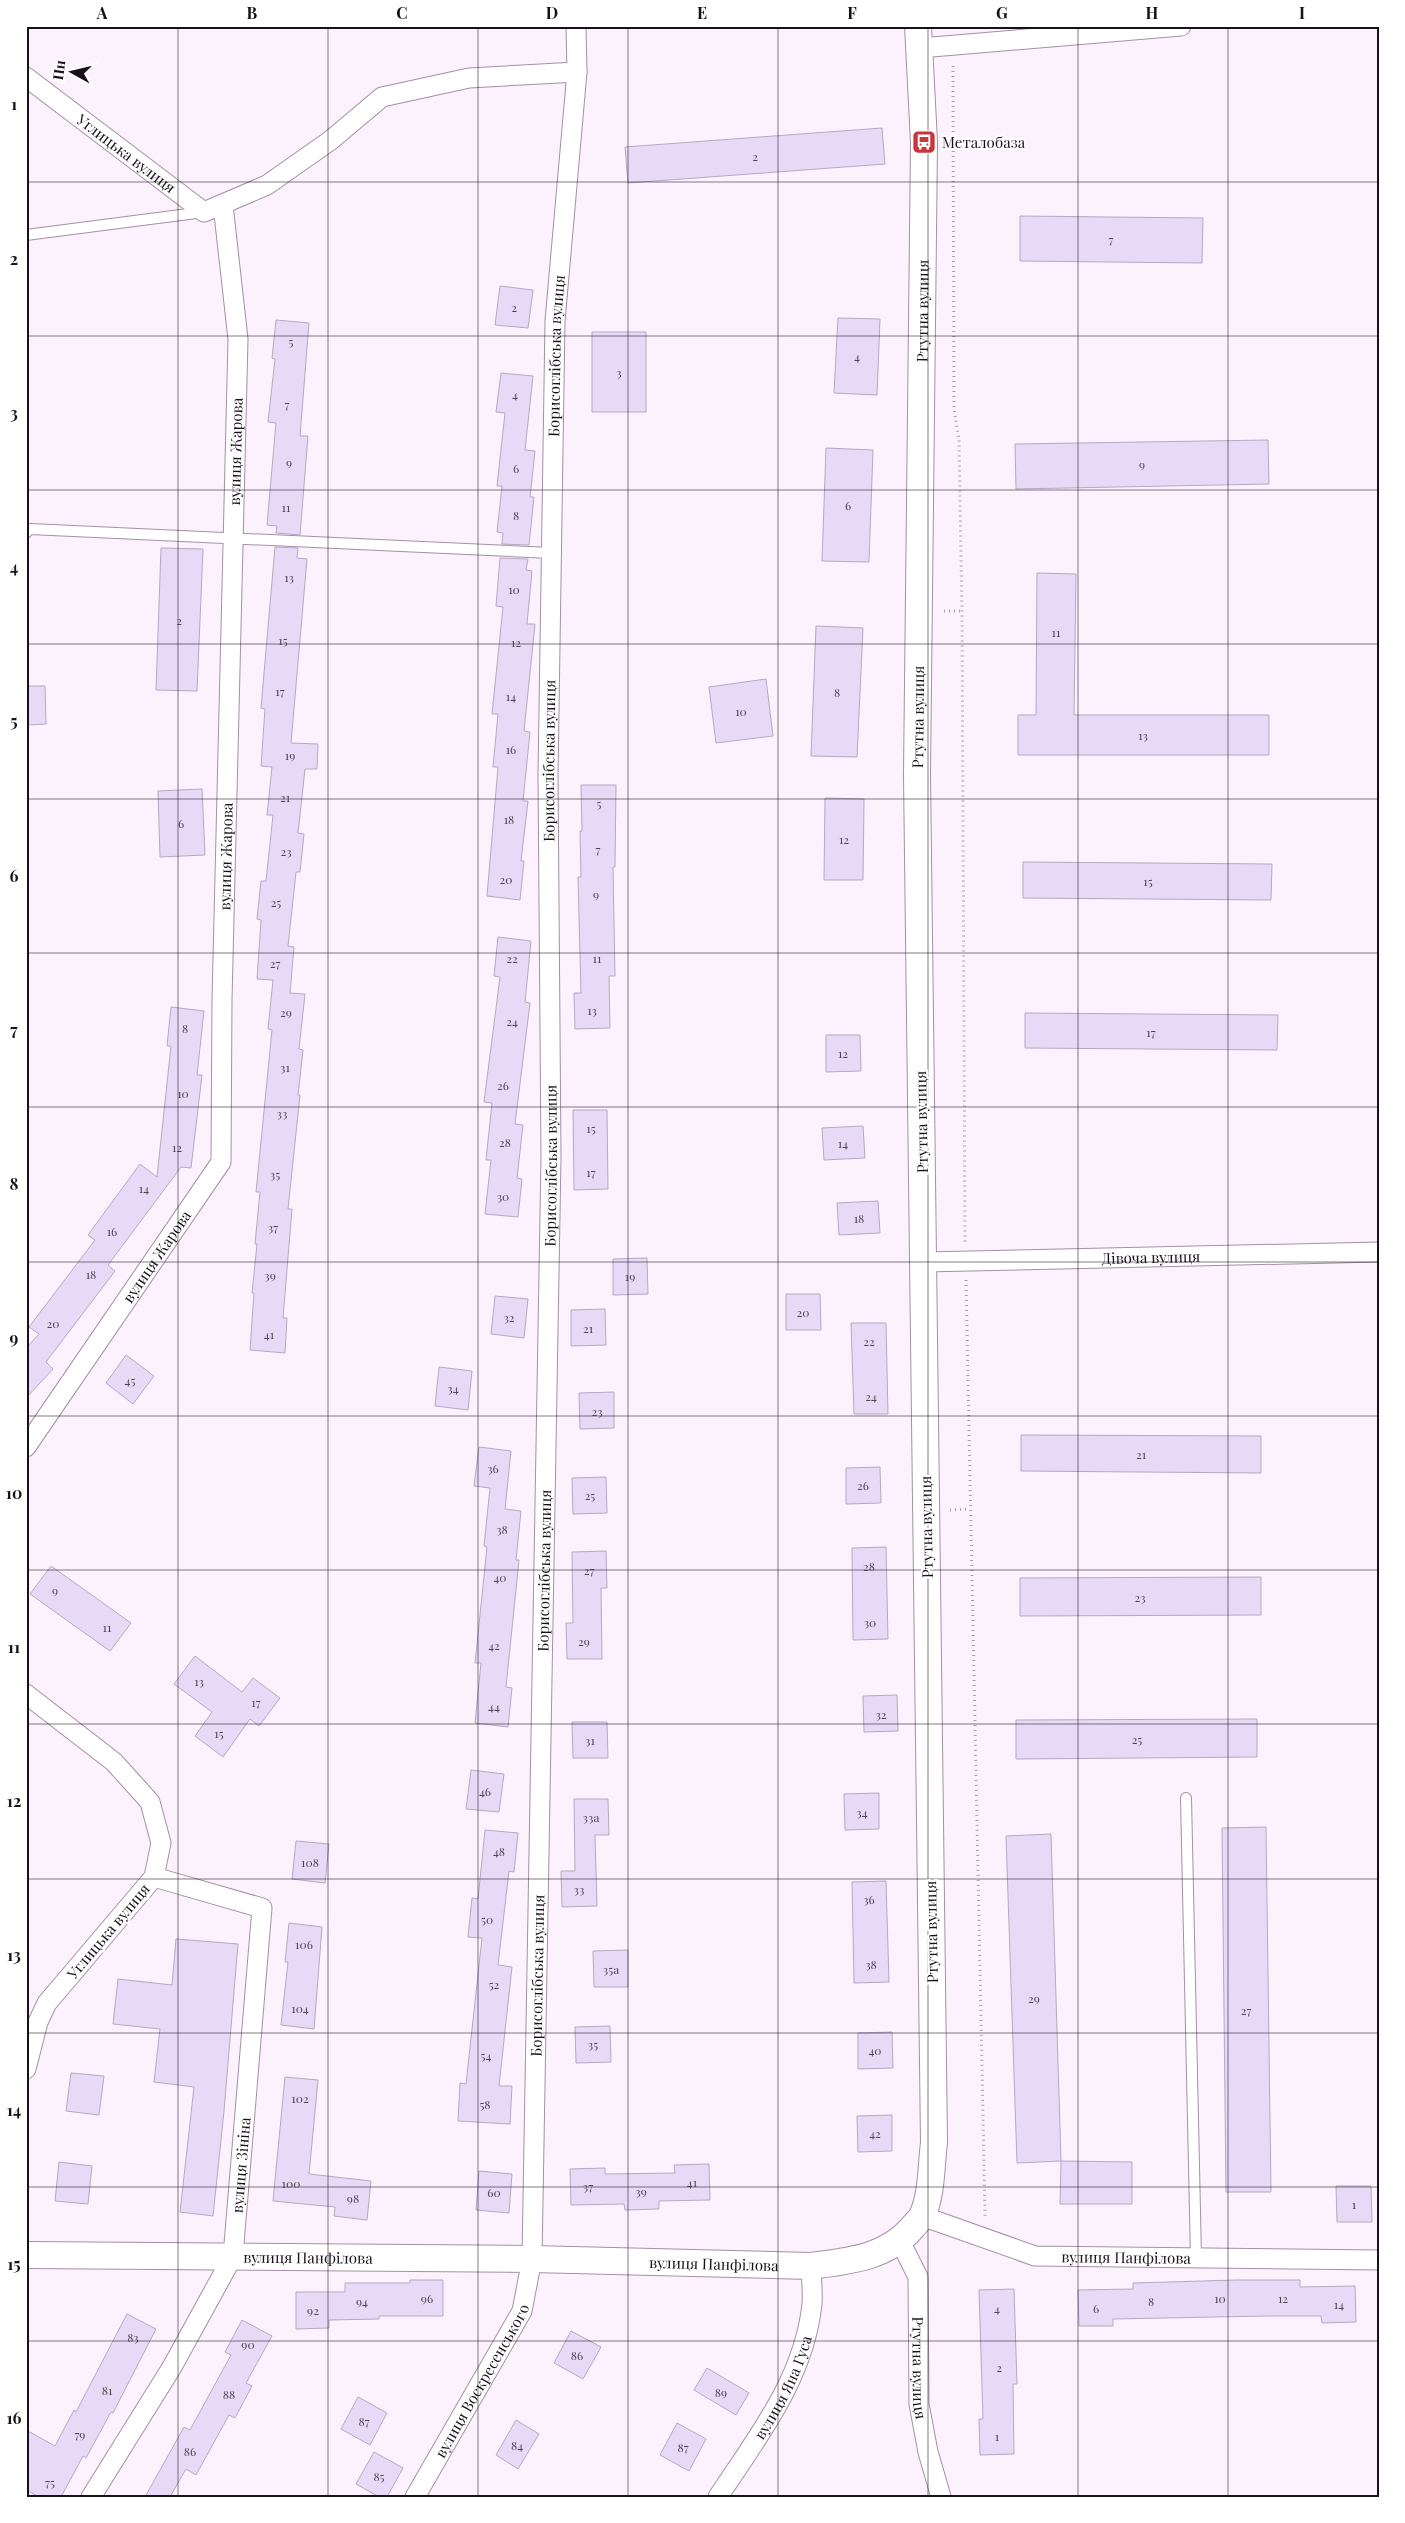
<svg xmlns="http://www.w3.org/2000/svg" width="1405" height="2523" font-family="'Playfair Display',serif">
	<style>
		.building { fill: #e8daf7; stroke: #b5a8c3 }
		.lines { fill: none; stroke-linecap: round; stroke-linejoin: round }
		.service-casing { stroke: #a58fa7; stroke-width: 12 }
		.minor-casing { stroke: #a58fa7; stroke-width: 21 }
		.secondary-casing { stroke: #a58fa7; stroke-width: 28 }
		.path { stroke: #a99faa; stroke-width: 3; stroke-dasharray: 1 4; stroke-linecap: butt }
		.service { stroke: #fff; stroke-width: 10 }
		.minor { stroke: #fff; stroke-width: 19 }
		.secondary { stroke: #fff; stroke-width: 26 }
		.grid { fill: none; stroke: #19111a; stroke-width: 1; stroke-opacity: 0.55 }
		.labels { text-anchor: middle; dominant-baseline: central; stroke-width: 4.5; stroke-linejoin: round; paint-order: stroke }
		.number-label { font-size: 12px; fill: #4d4351 }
		.poi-label { font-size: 15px; fill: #19111a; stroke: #fff; text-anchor: start }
		.street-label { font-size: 15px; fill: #19111a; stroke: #fff }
		.neatline { fill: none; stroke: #19111a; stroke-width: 2 }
		.grid-label { font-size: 16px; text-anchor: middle; font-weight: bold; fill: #19111a }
	</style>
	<rect width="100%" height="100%" fill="#fcf2fd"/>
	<path class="building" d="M 882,128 L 885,164 L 628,183 L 625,147 Z
		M 1020,216 L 1203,218 L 1202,263 L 1020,261 Z
		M 500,286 L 533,290 L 528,328 L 495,325 Z
		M 838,318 L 880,319 L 877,395 L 834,393 Z
		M 276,320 L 309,323 L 300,436 L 308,436 L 300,535 L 276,533 L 277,526 L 267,525 L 276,423 L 268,422 L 275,359 L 272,358 Z
		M 592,332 L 646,332 L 646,412 L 592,412 Z
		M 501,373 L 533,376 L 525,450 L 535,451 L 530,497 L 534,497 L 529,545 L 502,544 L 503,533 L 497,532 L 502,486 L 497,486 L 505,413 L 496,412 Z
		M 1268,440 L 1269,484 L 1016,489 L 1015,444 Z
		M 826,448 L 873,450 L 869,562 L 822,561 Z
		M 275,547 L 298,548 L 297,558 L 307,559 L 291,743 L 318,744 L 317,769 L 305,769 L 298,833 L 304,834 L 300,872 L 296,872 L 288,946 L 294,947 L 290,993 L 305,994 L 299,1049 L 303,1050 L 298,1095 L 300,1095 L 288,1209 L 292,1209 L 283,1318 L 287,1318 L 285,1353 L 250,1350 L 254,1293 L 252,1293 L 257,1244 L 255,1244 L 260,1192 L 256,1192 L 272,1030 L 268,1029 L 273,980 L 257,979 L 261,920 L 257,919 L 261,881 L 266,881 L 273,815 L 267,815 L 272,767 L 261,766 L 265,709 L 261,708 Z
		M 161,548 L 203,549 L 197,691 L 156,690 Z
		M 500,558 L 528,559 L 526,570 L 532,571 L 527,624 L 535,624 L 524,731 L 530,732 L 523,801 L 528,801 L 521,861 L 524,861 L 520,900 L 487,896 L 498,767 L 493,767 L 498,714 L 492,714 L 503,607 L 496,606 Z
		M 1037,573 L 1076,574 L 1074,715 L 1269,715 L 1269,755 L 1018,755 L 1018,715 L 1036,715 Z
		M 816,626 L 863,628 L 857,757 L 811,756 Z
		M 766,679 L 773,736 L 716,743 L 709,687 Z
		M 26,686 L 45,686 L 46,724 L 26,725 Z
		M 581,785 L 616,785 L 615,867 L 613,867 L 615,976 L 609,976 L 610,1028 L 575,1029 L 574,993 L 581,993 L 578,877 L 581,877 L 580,831 L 582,831 Z
		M 202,789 L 205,855 L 160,857 L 158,791 Z
		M 825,798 L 864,799 L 863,880 L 824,880 Z
		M 1023,862 L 1272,864 L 1271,900 L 1023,898 Z
		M 498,937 L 531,941 L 525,1002 L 530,1003 L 515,1124 L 523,1125 L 517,1178 L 522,1179 L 518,1217 L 485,1214 L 491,1160 L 486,1160 L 492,1103 L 484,1102 L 500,977 L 494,976 Z
		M 171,1007 L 204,1011 L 197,1075 L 202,1075 L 191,1168 L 181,1167 L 108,1265 L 115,1271 L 46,1362 L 53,1369 L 26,1398 L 26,1344 L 28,1346 L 39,1334 L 29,1327 L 95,1240 L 88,1235 L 140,1164 L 157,1177 L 171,1046 L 167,1046 Z
		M 1025,1013 L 1278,1015 L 1277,1050 L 1025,1048 Z
		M 826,1035 L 860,1035 L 861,1071 L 826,1072 Z
		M 573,1110 L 607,1110 L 608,1189 L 574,1190 Z
		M 863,1126 L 865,1158 L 824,1160 L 822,1128 Z
		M 878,1201 L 880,1233 L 839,1235 L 837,1203 Z
		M 647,1258 L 648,1294 L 613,1295 L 613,1259 Z
		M 786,1294 L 820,1294 L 821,1330 L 786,1330 Z
		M 495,1296 L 528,1299 L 524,1338 L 491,1334 Z
		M 605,1309 L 606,1345 L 571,1346 L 571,1310 Z
		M 851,1323 L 886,1323 L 888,1414 L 854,1414 Z
		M 126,1355 L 154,1376 L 133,1404 L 106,1383 Z
		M 439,1367 L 472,1371 L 468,1410 L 435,1406 Z
		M 614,1392 L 614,1428 L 580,1429 L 579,1393 Z
		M 1021,1435 L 1261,1436 L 1261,1473 L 1021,1471 Z
		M 479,1447 L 511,1451 L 505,1509 L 521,1511 L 516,1560 L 519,1560 L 506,1687 L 512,1688 L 508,1727 L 475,1723 L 481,1663 L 475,1663 L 487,1547 L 484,1546 L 490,1488 L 474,1486 Z
		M 880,1467 L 881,1503 L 846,1504 L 846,1468 Z
		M 606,1477 L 607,1513 L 573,1514 L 572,1478 Z
		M 886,1547 L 888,1639 L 853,1640 L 852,1548 Z
		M 606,1551 L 607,1588 L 601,1588 L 602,1659 L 567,1659 L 566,1623 L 573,1623 L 572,1552 Z
		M 51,1566 L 131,1623 L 110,1651 L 30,1594 Z
		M 1261,1577 L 1261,1615 L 1020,1616 L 1020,1578 Z
		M 195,1656 L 242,1692 L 253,1678 L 280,1698 L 259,1726 L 250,1719 L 223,1757 L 195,1736 L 212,1712 L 174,1684 Z
		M 897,1695 L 898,1731 L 864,1732 L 863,1696 Z
		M 1257,1719 L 1257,1757 L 1016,1759 L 1016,1720 Z
		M 572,1722 L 607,1722 L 608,1758 L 573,1758 Z
		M 471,1770 L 504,1774 L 499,1812 L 466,1809 Z
		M 879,1793 L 879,1829 L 845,1830 L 844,1794 Z
		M 574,1799 L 608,1799 L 609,1835 L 595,1835 L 597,1906 L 562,1907 L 561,1871 L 575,1871 Z
		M 1266,1827 L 1271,2192 L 1226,2192 L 1222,1828 Z
		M 485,1830 L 518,1833 L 514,1872 L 509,1871 L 498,1965 L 512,1967 L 499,2086 L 512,2086 L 510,2124 L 458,2121 L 460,2083 L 466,2084 L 482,1938 L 468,1937 L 472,1898 L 478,1899 Z
		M 1051,1834 L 1061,2161 L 1017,2163 L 1006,1836 Z
		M 296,1841 L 329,1844 L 325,1883 L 292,1879 Z
		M 886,1881 L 889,1982 L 854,1983 L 852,1882 Z
		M 289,1923 L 322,1927 L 314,2029 L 281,2025 L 288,1962 L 285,1962 Z
		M 176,1939 L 238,1944 L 224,2111 L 213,2216 L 180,2212 L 194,2087 L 154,2082 L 160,2029 L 113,2024 L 118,1979 L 172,1985 Z
		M 628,1950 L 628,1987 L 594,1987 L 593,1951 Z
		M 610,2026 L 611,2062 L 576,2063 L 575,2027 Z
		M 892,2032 L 893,2068 L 858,2069 L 858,2033 Z
		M 71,2073 L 104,2076 L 99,2115 L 66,2111 Z
		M 285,2077 L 318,2080 L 309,2174 L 371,2181 L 367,2220 L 334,2216 L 335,2207 L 273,2201 Z
		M 892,2115 L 892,2151 L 858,2152 L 857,2116 Z
		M 1061,2161 L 1132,2162 L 1132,2204 L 1060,2204 Z
		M 59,2162 L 92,2166 L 88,2204 L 55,2201 Z
		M 709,2164 L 710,2200 L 659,2201 L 659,2209 L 625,2210 L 624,2204 L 571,2205 L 570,2169 L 605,2168 L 605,2174 L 675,2173 L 674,2165 Z
		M 479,2171 L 512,2174 L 509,2213 L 476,2210 Z
		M 1336,2186 L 1371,2186 L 1372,2222 L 1337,2222 Z
		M 410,2280 L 443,2280 L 443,2316 L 379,2316 L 379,2319 L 329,2320 L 329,2328 L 296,2329 L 296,2292 L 345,2292 L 345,2283 L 410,2283 Z
		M 1237,2280 L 1300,2280 L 1300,2287 L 1355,2286 L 1356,2322 L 1322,2323 L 1321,2316 L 1266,2316 L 1113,2319 L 1113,2326 L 1079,2326 L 1078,2290 L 1133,2289 L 1133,2283 Z
		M 1014,2289 L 1017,2384 L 1013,2384 L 1014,2454 L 980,2455 L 979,2419 L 983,2419 L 979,2290 Z
		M 127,2314 L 156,2329 L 113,2413 L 111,2412 L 86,2458 L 83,2456 L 61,2497 L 39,2497 L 26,2490 L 26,2430 L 55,2446 L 74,2410 L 76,2412 Z
		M 242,2320 L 272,2336 L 246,2383 L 252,2386 L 235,2418 L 229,2415 L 196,2475 L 186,2469 L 170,2497 L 145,2497 L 184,2427 L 190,2430 L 231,2355 L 225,2352 Z
		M 571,2331 L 601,2347 L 583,2379 L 554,2363 Z
		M 707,2368 L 749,2393 L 736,2415 L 694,2390 Z
		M 358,2397 L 387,2413 L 370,2445 L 341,2429 Z
		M 516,2420 L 539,2434 L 518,2469 L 496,2455 Z
		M 677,2423 L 706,2439 L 689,2471 L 660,2455 Z
		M 374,2452 L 403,2468 L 387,2497 L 379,2497 L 356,2484 Z"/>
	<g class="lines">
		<g class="service-casing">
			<path id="service" d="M 26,235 L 204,212
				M 26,533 L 30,529 L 551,553
				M 1186,1798 L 1196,2258"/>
		</g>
		<g class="minor-casing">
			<g id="minor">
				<path d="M 920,48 L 1181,26"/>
				<path id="s1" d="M 26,77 L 204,212 L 267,185 L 331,140 L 382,97 L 469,78 L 577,72"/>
				<path id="s2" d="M 923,1262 L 1379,1252"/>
				<path id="s3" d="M 26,1447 L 221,1162 L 222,1000 L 238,339 L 223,205"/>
				<path d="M 26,1694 L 114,1762 L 150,1802 L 161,1843 L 154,1877 L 47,2003 L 38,2022 L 26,2069"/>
				<path id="s4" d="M 922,2216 L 1035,2256 L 1379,2260"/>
				<path id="s5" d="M 900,2241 L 918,2277 L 919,2404 L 928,2452 L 941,2497"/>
				<path id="s6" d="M 91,2497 L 172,2367 L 233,2256 L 262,1908 L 154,1877"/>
				<path id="s7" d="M 415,2497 L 522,2311 L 532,2259 L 551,1157 L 548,775 L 555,321 L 577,72 L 576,26"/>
				<path id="s8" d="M 718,2497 C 758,2436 804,2379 812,2304 C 813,2291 811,2278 811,2266"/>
			</g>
		</g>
		<g class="secondary-casing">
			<g id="secondary">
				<path id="s9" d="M 26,2255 L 532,2259 L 811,2266 C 848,2261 886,2258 912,2228 C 915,2224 920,2220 922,2216 C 932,2195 931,2166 934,2143 L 917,775 L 924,142 L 918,26"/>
			</g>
		</g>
		<path class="path" d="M 953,66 L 954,409 L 959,440 L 962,611 L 965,1242
			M 944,611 L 962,611
			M 966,1280 L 985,2216
			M 950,1510 L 970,1509"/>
		<use href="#service" class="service"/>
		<use href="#minor" class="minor"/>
		<use href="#secondary" class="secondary"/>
	</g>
	<path class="grid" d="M 178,26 L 178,2497M 328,26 L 328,2497M 478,26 L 478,2497M 628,26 L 628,2497M 778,26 L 778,2497M 928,26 L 928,2497M 1078,26 L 1078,2497M 1228,26 L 1228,2497M 26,182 L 1379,182M 26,336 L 1379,336M 26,490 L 1379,490M 26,644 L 1379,644M 26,799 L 1379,799M 26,953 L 1379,953M 26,1107 L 1379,1107M 26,1262 L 1379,1262M 26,1416 L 1379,1416M 26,1570 L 1379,1570M 26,1724 L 1379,1724M 26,1879 L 1379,1879M 26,2033 L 1379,2033M 26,2187 L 1379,2187M 26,2341 L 1379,2341"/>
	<defs>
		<g id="bus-square" transform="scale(1.25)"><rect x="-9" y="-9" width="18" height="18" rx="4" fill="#c6363c" stroke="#fff"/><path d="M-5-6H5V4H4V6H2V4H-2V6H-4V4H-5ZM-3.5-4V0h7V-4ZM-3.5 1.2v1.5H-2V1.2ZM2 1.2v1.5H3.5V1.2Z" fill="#fff"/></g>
	</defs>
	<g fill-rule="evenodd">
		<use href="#bus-square" x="924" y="142"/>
	</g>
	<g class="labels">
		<g class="number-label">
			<text x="755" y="156">2</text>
			<text x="1111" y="239">7</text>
			<text x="514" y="307">2</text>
			<text x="291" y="341">5</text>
			<text x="857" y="356">4</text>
			<text x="619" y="372">3</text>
			<text x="515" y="394">4</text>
			<text x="287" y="404">7</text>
			<text x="289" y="462">9</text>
			<text x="1142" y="464">9</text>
			<text x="516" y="468">6</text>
			<text x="848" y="505">6</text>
			<text x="286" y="507">11</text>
			<text x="516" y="515">8</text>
			<text x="289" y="577">13</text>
			<text x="514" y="589">10</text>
			<text x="179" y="620">2</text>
			<text x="1056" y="632">11</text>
			<text x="283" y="640">15</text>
			<text x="516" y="642">12</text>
			<text x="280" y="691">17</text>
			<text x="837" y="692">8</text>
			<text x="511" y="696">14</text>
			<text x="741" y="711">10</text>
			<text x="1143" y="735">13</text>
			<text x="511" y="749">16</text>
			<text x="290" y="755">19</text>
			<text x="285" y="797">21</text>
			<text x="599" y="803">5</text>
			<text x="509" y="819">18</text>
			<text x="181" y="823">6</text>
			<text x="844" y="839">12</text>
			<text x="598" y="849">7</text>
			<text x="286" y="851">23</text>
			<text x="506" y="879">20</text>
			<text x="1148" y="881">15</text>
			<text x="596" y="894">9</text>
			<text x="276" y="902">25</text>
			<text x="512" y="958">22</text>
			<text x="597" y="958">11</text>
			<text x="275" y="963">27</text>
			<text x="592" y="1010">13</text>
			<text x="286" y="1012">29</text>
			<text x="512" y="1021">24</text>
			<text x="185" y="1028">8</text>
			<text x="1151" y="1032">17</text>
			<text x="843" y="1053">12</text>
			<text x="285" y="1067">31</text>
			<text x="503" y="1085">26</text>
			<text x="183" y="1093">10</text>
			<text x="282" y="1113">33</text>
			<text x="591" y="1128">15</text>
			<text x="505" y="1142">28</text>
			<text x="843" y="1143">14</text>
			<text x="177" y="1147">12</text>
			<text x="591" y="1172">17</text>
			<text x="275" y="1174">35</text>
			<text x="144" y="1188">14</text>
			<text x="503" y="1196">30</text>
			<text x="859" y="1218">18</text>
			<text x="273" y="1227">37</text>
			<text x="112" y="1231">16</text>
			<text x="91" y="1274">18</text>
			<text x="270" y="1275">39</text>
			<text x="630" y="1276">19</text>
			<text x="803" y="1312">20</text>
			<text x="509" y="1317">32</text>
			<text x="53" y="1323">20</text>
			<text x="588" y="1328">21</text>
			<text x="269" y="1334">41</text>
			<text x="869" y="1341">22</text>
			<text x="130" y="1380">45</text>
			<text x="453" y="1388">34</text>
			<text x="871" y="1396">24</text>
			<text x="597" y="1411">23</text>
			<text x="1141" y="1454">21</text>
			<text x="493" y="1468">36</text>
			<text x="863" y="1485">26</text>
			<text x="590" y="1495">25</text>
			<text x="502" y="1529">38</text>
			<text x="869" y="1566">28</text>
			<text x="589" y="1570">27</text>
			<text x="500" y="1577">40</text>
			<text x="55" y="1590">9</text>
			<text x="1140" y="1597">23</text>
			<text x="870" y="1622">30</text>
			<text x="107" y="1627">11</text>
			<text x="584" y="1641">29</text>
			<text x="494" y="1645">42</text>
			<text x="199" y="1681">13</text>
			<text x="256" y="1702">17</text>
			<text x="494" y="1706">44</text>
			<text x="881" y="1714">32</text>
			<text x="219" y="1733">15</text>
			<text x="1137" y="1739">25</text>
			<text x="590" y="1740">31</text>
			<text x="485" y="1791">46</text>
			<text x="862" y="1812">34</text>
			<text x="591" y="1817">33а</text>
			<text x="499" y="1851">48</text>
			<text x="310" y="1862">108</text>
			<text x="579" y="1889">33</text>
			<text x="869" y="1899">36</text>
			<text x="487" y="1919">50</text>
			<text x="304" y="1944">106</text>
			<text x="871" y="1964">38</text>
			<text x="611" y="1969">35а</text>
			<text x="494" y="1984">52</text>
			<text x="1034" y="1998">29</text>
			<text x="300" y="2008">104</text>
			<text x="1246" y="2010">27</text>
			<text x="593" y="2044">35</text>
			<text x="875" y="2050">40</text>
			<text x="486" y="2055">54</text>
			<text x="300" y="2098">102</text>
			<text x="485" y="2104">58</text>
			<text x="875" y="2133">42</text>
			<text x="692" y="2182">41</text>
			<text x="291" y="2183">100</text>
			<text x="588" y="2186">37</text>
			<text x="641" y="2191">39</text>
			<text x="494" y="2192">60</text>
			<text x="353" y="2198">98</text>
			<text x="1354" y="2204">1</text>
			<text x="427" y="2298">96</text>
			<text x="1220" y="2298">10</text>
			<text x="1283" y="2298">12</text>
			<text x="362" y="2301">94</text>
			<text x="1151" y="2301">8</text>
			<text x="1339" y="2304">14</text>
			<text x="997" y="2308">4</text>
			<text x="1096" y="2308">6</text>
			<text x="313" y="2310">92</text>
			<text x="133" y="2337">83</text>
			<text x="248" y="2344">90</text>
			<text x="577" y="2355">86</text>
			<text x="999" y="2367">2</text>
			<text x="107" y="2390">81</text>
			<text x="721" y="2392">89</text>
			<text x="229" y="2394">88</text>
			<text x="364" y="2421">87</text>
			<text x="80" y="2434">79</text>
			<text x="997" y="2436">1</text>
			<text x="517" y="2445">84</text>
			<text x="683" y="2447">87</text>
			<text x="190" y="2451">86</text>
			<text x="379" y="2476">85</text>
			<text x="50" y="2482">75</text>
		</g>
		<g class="poi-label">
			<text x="942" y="142">Металобаза</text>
		</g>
		<g class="street-label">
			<text stroke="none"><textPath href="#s1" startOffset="126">Углицька вулиця</textPath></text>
			<text stroke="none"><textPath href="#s9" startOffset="2818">Ртутна вулиця</textPath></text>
			<text stroke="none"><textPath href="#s7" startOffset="2171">Борисоглібська вулиця</textPath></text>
			<text stroke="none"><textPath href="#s3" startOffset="1056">вулиця Жарова</textPath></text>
			<text stroke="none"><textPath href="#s9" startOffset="2412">Ртутна вулиця</textPath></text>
			<text stroke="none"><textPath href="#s7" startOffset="1766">Борисоглібська вулиця</textPath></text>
			<text stroke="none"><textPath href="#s3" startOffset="651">вулиця Жарова</textPath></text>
			<text transform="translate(921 1122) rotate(-91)">Ртутна вулиця</text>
			<text stroke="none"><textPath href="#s7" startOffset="1361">Борисоглібська вулиця</textPath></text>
			<text stroke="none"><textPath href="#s3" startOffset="231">вулиця Жарова</textPath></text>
			<text stroke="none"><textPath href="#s2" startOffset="228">Дівоча вулиця</textPath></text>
			<text transform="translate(926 1527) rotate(-91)">Ртутна вулиця</text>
			<text stroke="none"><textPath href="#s7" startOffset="956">Борисоглібська вулиця</textPath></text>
			<text transform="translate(108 1931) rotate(-50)">Углицька вулиця</text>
			<text transform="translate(931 1932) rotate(-91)">Ртутна вулиця</text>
			<text stroke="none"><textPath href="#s7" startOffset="551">Борисоглібська вулиця</textPath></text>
			<text stroke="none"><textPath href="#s6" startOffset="371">вулиця Зініна</textPath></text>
			<text stroke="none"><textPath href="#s9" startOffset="282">вулиця Панфілова</textPath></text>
			<text stroke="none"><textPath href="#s4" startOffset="211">вулиця Панфілова</textPath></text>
			<text stroke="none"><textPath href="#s9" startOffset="688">вулиця Панфілова</textPath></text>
			<text stroke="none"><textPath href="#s5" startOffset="131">Ртутна вулиця</textPath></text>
			<text stroke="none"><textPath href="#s7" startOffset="134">вулиця Воскресенського</textPath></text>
			<text stroke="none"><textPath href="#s8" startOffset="128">вулиця Яна Гуса</textPath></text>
		</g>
	</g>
	<rect width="1405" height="2523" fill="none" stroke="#ffffff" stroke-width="55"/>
	<g transform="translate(72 72) rotate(278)" stroke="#ffffff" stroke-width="4" paint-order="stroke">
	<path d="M0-4L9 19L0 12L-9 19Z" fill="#19111a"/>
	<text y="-8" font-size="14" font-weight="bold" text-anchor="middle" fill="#19111a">Пн</text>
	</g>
	<rect x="28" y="28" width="1350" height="2468" class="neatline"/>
	<g class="grid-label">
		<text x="102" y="19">A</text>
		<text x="252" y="19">B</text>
		<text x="402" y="19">C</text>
		<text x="552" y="19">D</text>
		<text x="702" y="19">E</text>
		<text x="852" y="19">F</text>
		<text x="1002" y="19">G</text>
		<text x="1152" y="19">H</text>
		<text x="1302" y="19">I</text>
		<text x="14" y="110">1</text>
		<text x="14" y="265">2</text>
		<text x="14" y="419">3</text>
		<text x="14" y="573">4</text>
		<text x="14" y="727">5</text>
		<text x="14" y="882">6</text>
		<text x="14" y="1036">7</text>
		<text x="14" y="1190">8</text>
		<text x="14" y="1344">9</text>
		<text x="14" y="1499">10</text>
		<text x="14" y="1653">11</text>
		<text x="14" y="1807">12</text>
		<text x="14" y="1961">13</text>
		<text x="14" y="2116">14</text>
		<text x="14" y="2270">15</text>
		<text x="14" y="2424">16</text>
	</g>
</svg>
